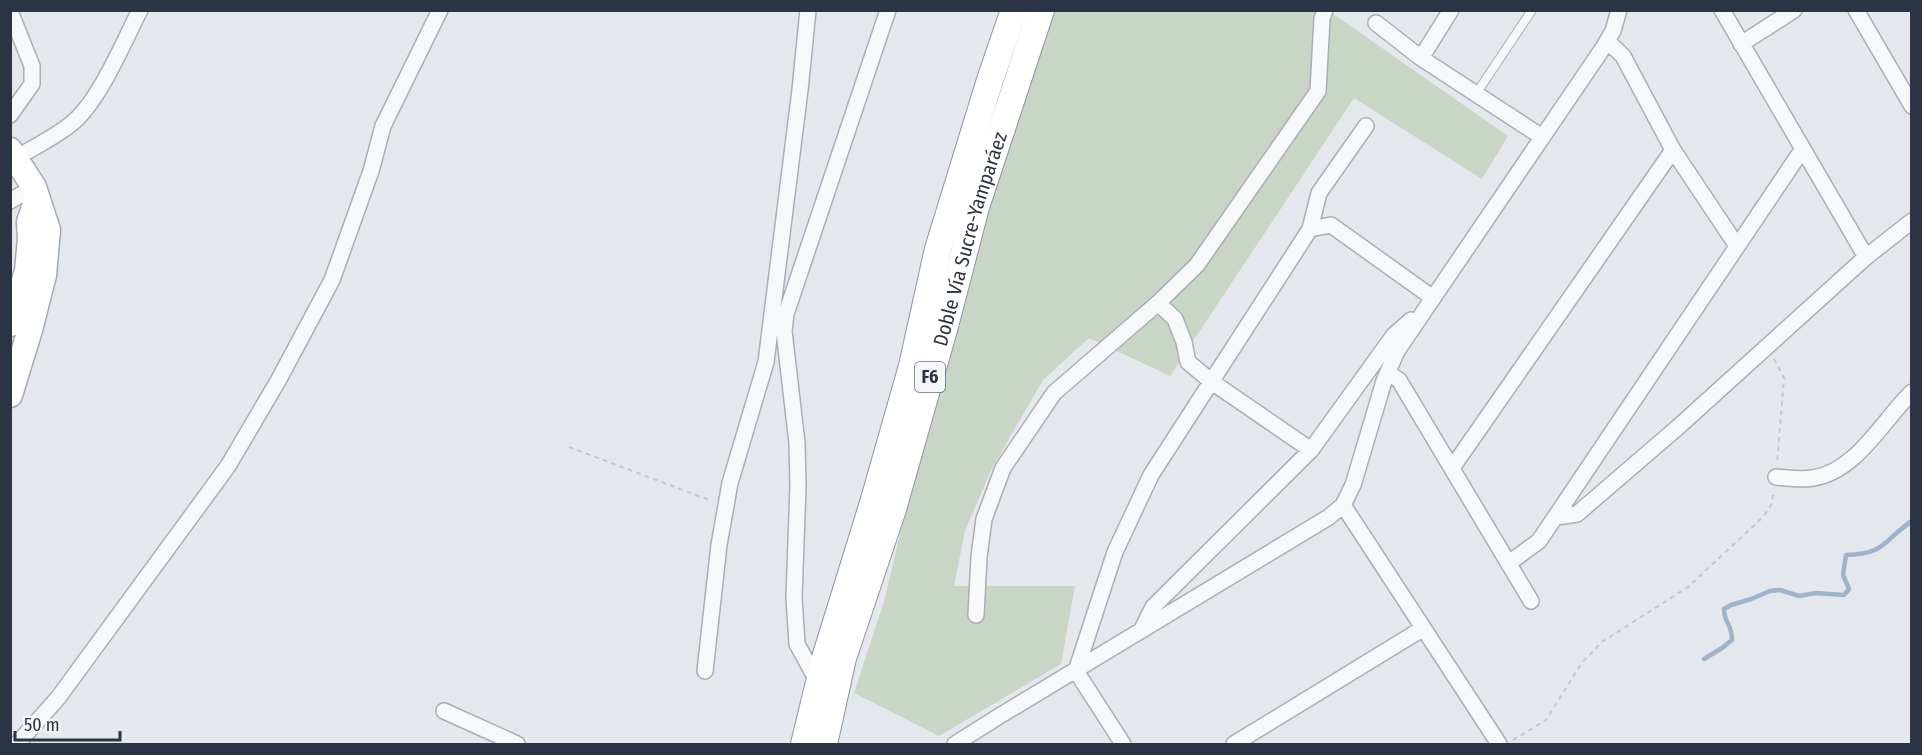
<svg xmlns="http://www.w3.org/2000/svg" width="1922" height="755" font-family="'Fira Sans Condensed',sans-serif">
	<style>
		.green { fill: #c9d6c5 }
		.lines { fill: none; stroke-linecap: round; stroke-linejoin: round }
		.stream { stroke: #9fb4cc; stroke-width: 4.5 }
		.service-casing { stroke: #a9aeb7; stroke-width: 10 }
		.minor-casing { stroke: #a9aeb7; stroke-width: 18 }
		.primary-casing { stroke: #a3abb8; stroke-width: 27 }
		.trunk-casing { stroke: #8b94a3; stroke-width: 28 }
		.path { stroke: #c2c5cb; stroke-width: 2; stroke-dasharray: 4.5 4.5; stroke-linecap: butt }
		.service { stroke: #f7f8fa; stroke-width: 8 }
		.minor { stroke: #f7f8fa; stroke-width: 15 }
		.primary { stroke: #fff; stroke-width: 24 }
		.trunk { stroke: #fff; stroke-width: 26 }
		.labels { text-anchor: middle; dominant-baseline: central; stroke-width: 6; stroke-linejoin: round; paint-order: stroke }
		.shield { fill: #f4f6f9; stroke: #676e7b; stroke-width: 1.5 }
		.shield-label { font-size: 18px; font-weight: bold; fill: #2b3445 }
		.street-label { font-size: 20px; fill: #2b3445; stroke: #f4f6f9 }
	</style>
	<rect width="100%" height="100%" fill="#e4e7ec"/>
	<path class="green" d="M 1039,11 L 1329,11 L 1508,136 L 1482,179 L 1354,98 L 1170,376 L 1089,338 L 1043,380 L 992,468 L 965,531 L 954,586 L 1075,586 L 1061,664 L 939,736 L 854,693 L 885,598 L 910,492 Z"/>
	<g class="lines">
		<path class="stream" d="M 1704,659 L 1722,648 L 1732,640 C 1732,624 1724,623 1724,609 L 1731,605 L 1751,599 L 1770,591 L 1780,590 L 1799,596 L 1816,593 L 1844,595 L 1849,589 L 1843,575 L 1846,555 C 1887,554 1883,540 1912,521"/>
		<g class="service-casing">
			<path id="service" d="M 1476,94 L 1532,10"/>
		</g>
		<g class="minor-casing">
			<path id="minor" d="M 1722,10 L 1866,257
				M 1856,10 L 1912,106
				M 10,11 L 32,66 L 32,84 L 10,115
				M 1376,23 L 1421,58 L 1542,137
				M 1607,41 L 1623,56 L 1673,150 L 1737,246
				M 1741,44 L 1794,10
				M 1421,58 L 1451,10
				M 16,158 C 34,147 55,137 71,124 C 99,102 123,43 140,10
				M 10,201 L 34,187
				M 1310,229 L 1319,193 L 1366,126
				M 1158,303 L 1175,319 L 1184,342 L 1188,362 L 1212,382 L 1311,450
				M 1388,373 L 1399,380 L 1531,601
				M 1452,468 L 1673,150
				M 1776,477 C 1787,478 1801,480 1813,478 C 1856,472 1883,420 1912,392
				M 1343,505 L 1499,744
				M 1556,517 L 1577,514 L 1677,428 L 1866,257 L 1912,221
				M 1509,563 L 1539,541 L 1802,150
				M 976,615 L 979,557 L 984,519 L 1003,468 L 1054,393 L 1158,303 L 1197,265 L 1318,91 L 1322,19 L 1325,10
				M 1141,631 L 1153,607 L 1311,450 L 1394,335 L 1411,320
				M 705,671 L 719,545 L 730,483 L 766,362 L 800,90 L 808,10
				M 820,686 L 797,644 L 794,598 L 798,486 L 797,443 L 784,331 L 786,314 L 888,10
				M 444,711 L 517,744
				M 17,744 L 58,698 L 228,466 L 278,381 L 332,280 L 371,171 L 383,126 L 440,10
				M 955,744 L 1001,715 L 1329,517 L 1343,505 L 1353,485 L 1384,381 L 1397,351 L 1603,48 L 1613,31 L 1619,10
				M 1123,744 L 1076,671 L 1115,552 L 1151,475 L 1310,229 L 1331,225 L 1433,298
				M 1234,744 L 1422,629"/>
		</g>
		<g class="primary-casing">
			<path id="primary" d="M 10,150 L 34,187 L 48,230 L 44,275 L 30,330 L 10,395
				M 10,324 L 27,271 L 30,239 L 29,222 L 37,198"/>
		</g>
		<g class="trunk-casing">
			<g id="trunk">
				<path d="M 804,744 L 825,658 L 873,503 L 912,366 L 938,249 L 990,80 L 1014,10"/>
				<path id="s1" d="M 824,744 L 843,658 L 893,509 L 945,326 L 976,207 L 1041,10"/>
			</g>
		</g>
		<path class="path" d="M 1774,359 L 1784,378 L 1777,464
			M 569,447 L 712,501
			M 1513,740 L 1546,720 L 1581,664 L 1602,642 L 1688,587 L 1763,517 L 1771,505 L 1774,491"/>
		<use href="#service" class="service"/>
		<use href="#minor" class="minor"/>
		<use href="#primary" class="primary"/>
		<use href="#trunk" class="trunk"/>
	</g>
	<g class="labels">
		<rect class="shield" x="915" y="362" width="30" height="30" rx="4.5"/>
		<g class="shield-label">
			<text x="930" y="377">F6</text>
		</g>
		<g class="street-label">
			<text stroke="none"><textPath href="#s1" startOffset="526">Doble Vía Sucre-Yamparáez</textPath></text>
		</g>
	</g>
	<rect width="1922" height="755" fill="none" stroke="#2b3445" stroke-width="24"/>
	<path d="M15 731v9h105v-9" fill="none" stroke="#2b3445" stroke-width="3"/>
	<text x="24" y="731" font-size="18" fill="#2b3445" stroke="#f4f6f9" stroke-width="4.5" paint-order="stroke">50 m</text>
</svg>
